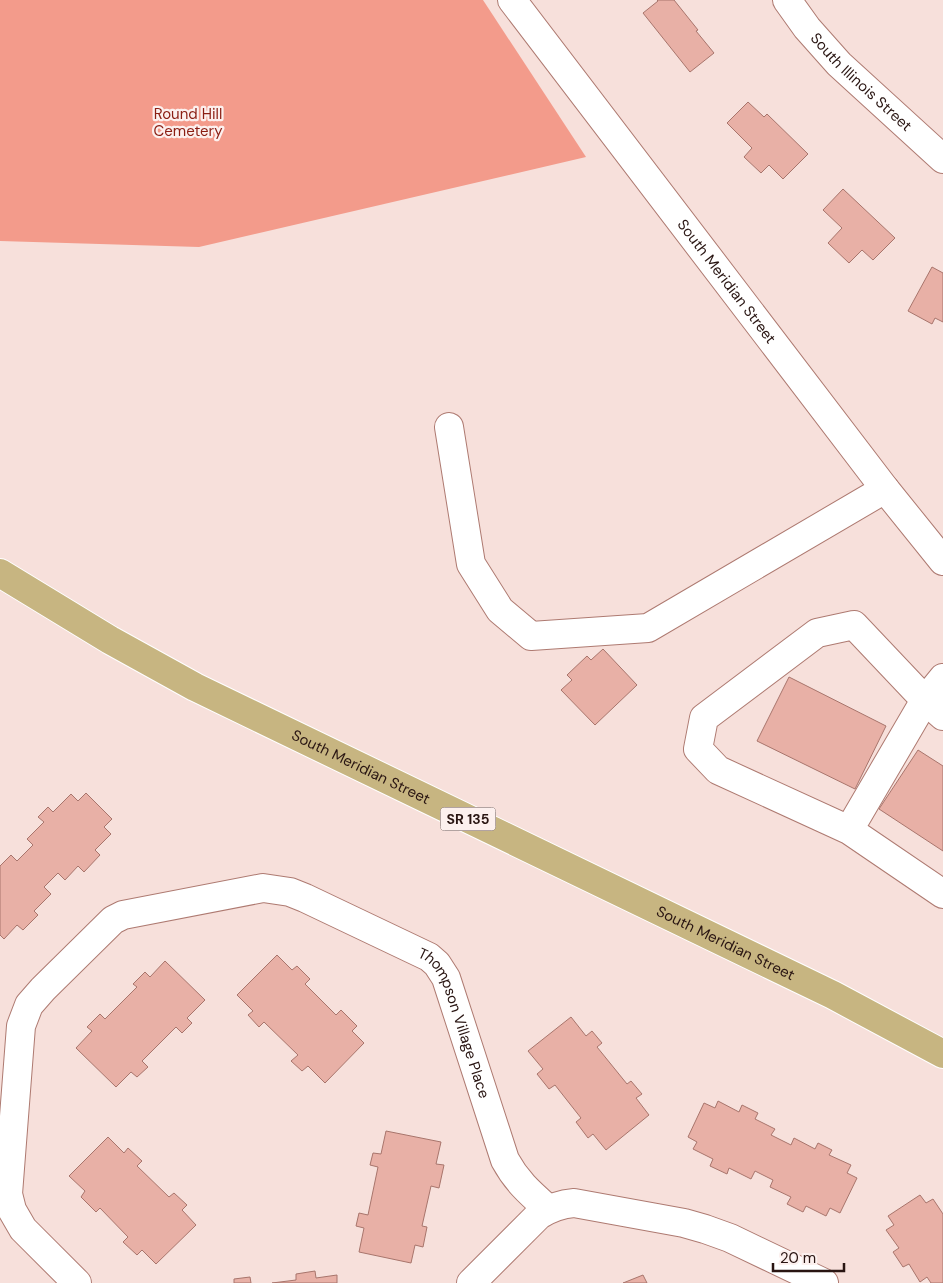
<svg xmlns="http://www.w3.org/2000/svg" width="943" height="1283" font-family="'DM Sans',sans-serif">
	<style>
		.green { fill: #f39b8b }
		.building { fill: #e8b0a6; stroke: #a8756c }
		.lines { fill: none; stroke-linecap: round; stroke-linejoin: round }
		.minor-casing { stroke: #ae7a71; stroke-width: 30 }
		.major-casing { stroke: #fff; stroke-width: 30 }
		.minor { stroke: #fff; stroke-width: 28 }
		.major { stroke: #c7b581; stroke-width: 28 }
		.labels { text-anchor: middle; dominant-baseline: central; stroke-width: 4.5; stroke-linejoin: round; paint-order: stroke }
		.shield { fill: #fcf0ee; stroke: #685754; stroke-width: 1 }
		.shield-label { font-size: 14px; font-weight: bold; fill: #291512 }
		.street-label { font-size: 15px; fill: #291512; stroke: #fcf0ee }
		.park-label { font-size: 15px; fill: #8b1e13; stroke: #fcf0ee }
	</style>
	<rect width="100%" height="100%" fill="#f7e0db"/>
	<path class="green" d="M 0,0 L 483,0 L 586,157 L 199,247 L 0,241 Z"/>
	<path class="building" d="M 657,0 L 674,0 L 698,30 L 696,31 L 714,53 L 690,72 L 643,13 L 658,1 Z
		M 748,102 L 764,117 L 767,114 L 808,154 L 783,179 L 769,165 L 761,173 L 744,157 L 752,148 L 727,123 Z
		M 843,189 L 895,238 L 873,260 L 862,250 L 849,263 L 828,243 L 842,228 L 823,210 Z
		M 932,267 L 943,273 L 943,322 L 935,318 L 932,324 L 908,311 Z
		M 603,649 L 637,685 L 595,725 L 561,690 L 572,680 L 567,675 L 587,656 L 591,660 Z
		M 789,677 L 886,726 L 855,789 L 757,741 Z
		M 918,750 L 943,766 L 943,851 L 879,809 Z
		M 86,793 L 112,819 L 104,827 L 111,834 L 95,850 L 100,855 L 84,872 L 78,866 L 65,880 L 58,873 L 44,887 L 51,894 L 34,911 L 38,915 L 23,930 L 17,925 L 4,939 L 0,935 L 0,866 L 11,855 L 17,861 L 33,845 L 27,839 L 44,822 L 38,817 L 48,807 L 53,812 L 71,794 L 78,801 Z
		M 277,955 L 292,970 L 297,966 L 310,979 L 305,984 L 336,1015 L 341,1010 L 357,1026 L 352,1031 L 364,1043 L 325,1083 L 308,1066 L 302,1071 L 291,1061 L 298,1055 L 264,1022 L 259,1027 L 248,1015 L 253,1011 L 237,995 Z
		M 165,961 L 205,1000 L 187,1018 L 192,1023 L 182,1033 L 176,1027 L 142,1061 L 148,1067 L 137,1077 L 131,1072 L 116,1087 L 76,1048 L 92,1031 L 87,1027 L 100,1014 L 105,1019 L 137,987 L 133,984 L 145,972 L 150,977 Z
		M 571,1017 L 586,1036 L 592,1031 L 602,1043 L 597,1047 L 627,1084 L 631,1081 L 642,1094 L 636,1098 L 649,1115 L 606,1150 L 593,1134 L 588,1138 L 576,1122 L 581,1118 L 555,1085 L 549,1089 L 537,1074 L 543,1069 L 528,1051 Z
		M 718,1101 L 739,1112 L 742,1105 L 758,1113 L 755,1119 L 775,1129 L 771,1135 L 791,1145 L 794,1138 L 815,1149 L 818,1143 L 832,1150 L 829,1155 L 851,1165 L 847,1173 L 857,1178 L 840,1213 L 830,1208 L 826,1216 L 806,1206 L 803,1212 L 787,1204 L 791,1197 L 770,1187 L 773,1180 L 755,1171 L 751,1179 L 729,1168 L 727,1174 L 710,1166 L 713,1159 L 693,1149 L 697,1142 L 688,1137 L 704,1103 L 715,1108 Z
		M 386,1131 L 441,1142 L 436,1164 L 444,1165 L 439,1188 L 431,1186 L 422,1226 L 427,1227 L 423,1247 L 415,1245 L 411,1263 L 359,1252 L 364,1228 L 356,1226 L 359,1213 L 368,1215 L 378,1167 L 370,1165 L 373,1153 L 381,1154 Z
		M 108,1137 L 124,1153 L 128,1148 L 142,1161 L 137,1166 L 169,1197 L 174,1193 L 187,1205 L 182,1210 L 196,1225 L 156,1264 L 142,1250 L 137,1255 L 123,1242 L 128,1237 L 100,1208 L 96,1212 L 81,1197 L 85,1191 L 69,1176 Z
		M 920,1195 L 926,1203 L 933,1199 L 943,1214 L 943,1283 L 931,1283 L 927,1277 L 920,1282 L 909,1264 L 903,1267 L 893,1252 L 899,1248 L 886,1230 L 894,1225 L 888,1216 Z
		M 315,1271 L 316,1278 L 337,1275 L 337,1283 L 272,1283 L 296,1280 L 296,1274 Z
		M 643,1275 L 647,1283 L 623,1283 Z
		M 250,1277 L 251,1283 L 234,1283 L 234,1279 Z"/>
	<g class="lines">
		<g class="minor-casing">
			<g id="minor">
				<path id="s1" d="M 512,0 L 885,489 L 943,561"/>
				<path id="s2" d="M 787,0 L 807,28 L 839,64 L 943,159"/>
				<path d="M 449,427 L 471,564 L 500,610 L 531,636 L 648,628 L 885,489"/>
				<path d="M 943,678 L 925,700 L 943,716"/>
				<path d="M 849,830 L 925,700 L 854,625 L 817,633 L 704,718 L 698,749 L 718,770 L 849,830 L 943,894"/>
				<path id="s3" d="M 77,1283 L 23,1229 L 12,1210 L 8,1194 L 21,1026 L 29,1005 L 43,989 L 113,920 L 123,915 L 263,888 L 290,892 L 305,898 L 429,957 L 437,964 L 446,978 L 505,1160 C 517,1182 530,1193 548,1209"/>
				<path d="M 471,1283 L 539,1215 C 550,1208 561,1204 574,1203 L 684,1223 L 705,1229 L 730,1238 L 824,1283"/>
			</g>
		</g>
		<g class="major-casing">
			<g id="major">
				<path id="s4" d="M 0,573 L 110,640 L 195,687 L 833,995 L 943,1054"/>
			</g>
		</g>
		<use href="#minor" class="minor"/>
		<use href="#major" class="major"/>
	</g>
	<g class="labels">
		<rect class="shield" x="440.5" y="807.5" width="55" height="23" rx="4"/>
		<g class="shield-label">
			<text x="468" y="819">SR 135</text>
		</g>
		<g class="street-label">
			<text stroke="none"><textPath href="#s2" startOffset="111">South Illinois Street</textPath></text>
			<text stroke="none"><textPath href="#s1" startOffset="354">South Meridian Street</textPath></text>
			<text stroke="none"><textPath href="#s4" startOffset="410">South Meridian Street</textPath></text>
			<text stroke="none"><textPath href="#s4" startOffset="815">South Meridian Street</textPath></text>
			<text stroke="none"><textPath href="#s3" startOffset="831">Thompson Village Place</textPath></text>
		</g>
		<g class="park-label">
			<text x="188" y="114">Round Hill<tspan x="188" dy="17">Cemetery</tspan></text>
		</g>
	</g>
	<path d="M773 1263v8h71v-8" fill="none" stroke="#291512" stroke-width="2.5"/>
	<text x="780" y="1263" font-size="15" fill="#291512" stroke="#fcf0ee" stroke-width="4" paint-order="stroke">20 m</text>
</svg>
